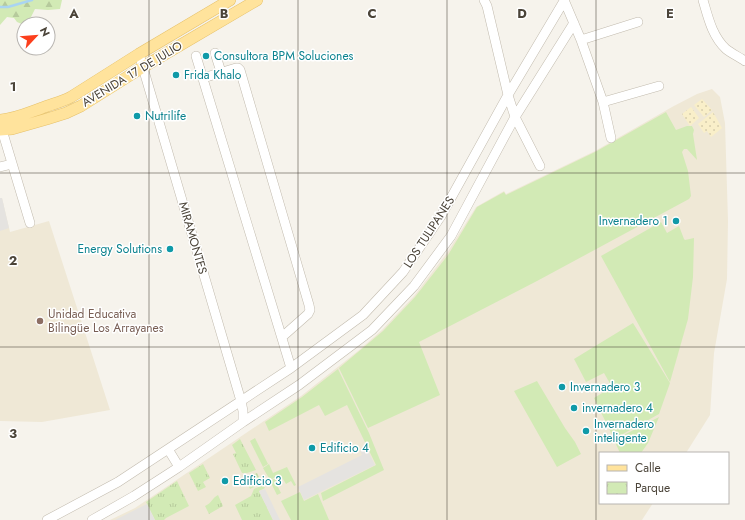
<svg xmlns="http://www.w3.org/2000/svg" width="745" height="520" font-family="Jost,sans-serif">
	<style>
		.education { fill: #efe8d6 }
		.green { fill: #d2eab5 }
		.forest { fill: url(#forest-firs) }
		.sand { fill: url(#sand-dots) }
		.park { fill: url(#park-tufts) }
		.parking { fill: #e5e3e0 }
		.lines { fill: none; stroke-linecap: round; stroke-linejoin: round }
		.stream { stroke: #a9d4f2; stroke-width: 2.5 }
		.minor-casing { stroke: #c2bbae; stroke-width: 10 }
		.major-casing { stroke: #e6c16a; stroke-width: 12 }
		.minor { stroke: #fff; stroke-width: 9 }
		.major { stroke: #ffe39c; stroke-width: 11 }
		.grid { fill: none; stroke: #4b4439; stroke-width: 1; stroke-opacity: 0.55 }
		.culture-dot { fill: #0f9aa8; stroke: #fff; stroke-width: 1.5 }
		.education-dot { fill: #8d6e63; stroke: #fff; stroke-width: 1.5 }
		.labels { text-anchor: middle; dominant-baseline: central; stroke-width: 3; stroke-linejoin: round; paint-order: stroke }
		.culture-label { font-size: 12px; fill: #0d838f; stroke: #fff; text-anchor: start }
		.street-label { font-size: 12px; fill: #4b4439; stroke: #fff }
		.education-label { font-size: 12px; fill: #785e54; stroke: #fff; text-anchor: start }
		.grid-label { font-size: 13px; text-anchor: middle; font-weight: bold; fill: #4b4439; stroke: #fff; stroke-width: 3; stroke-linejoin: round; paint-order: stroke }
	</style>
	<defs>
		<pattern id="forest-firs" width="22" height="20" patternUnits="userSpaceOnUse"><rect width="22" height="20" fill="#d2eab5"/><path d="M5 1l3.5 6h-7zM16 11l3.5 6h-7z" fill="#b6ca9c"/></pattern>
		<pattern id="sand-dots" width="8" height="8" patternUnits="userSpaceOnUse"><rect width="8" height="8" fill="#f9efc9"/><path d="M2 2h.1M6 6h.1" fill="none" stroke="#d7cead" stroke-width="1.8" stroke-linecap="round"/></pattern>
		<pattern id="park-tufts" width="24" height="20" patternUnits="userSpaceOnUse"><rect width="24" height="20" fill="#d2eab5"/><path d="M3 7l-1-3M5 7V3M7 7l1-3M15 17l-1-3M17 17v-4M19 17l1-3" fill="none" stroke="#b6ca9c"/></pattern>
	</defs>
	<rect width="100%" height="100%" fill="#f6f3ec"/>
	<path class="education" d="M 712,89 L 720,97 L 725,123 L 728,221 L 727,279 L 714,353 L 710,415 L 686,453 L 600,453 L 600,503 L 653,503 L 642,520 L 110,520 L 135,508 L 301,396 L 358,351 L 382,330 L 414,296 L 447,253 L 476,207 L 504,191 L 506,194 L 595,151 L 672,107 L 697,94 Z
		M 0,198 L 2,198 L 10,232 L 49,221 L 110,410 L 42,422 L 0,421 Z"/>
	<path class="green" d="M 666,112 L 676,130 L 687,126 L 692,126 L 694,130 L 693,134 L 697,160 L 687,149 L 684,149 L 682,152 L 688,171 L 691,196 L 689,199 L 537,281 L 419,342 L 440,395 L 368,428 L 339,368 L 383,331 L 415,297 L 448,255 L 477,207 L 504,192 L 506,195 L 595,152 Z
		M 661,222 L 667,233 L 679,226 L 684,239 L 685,240 L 694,238 L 693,277 L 688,319 L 670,382 L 601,256 Z
		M 633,323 L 670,383 L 659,414 L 614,439 L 594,398 L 612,387 L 604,373 L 586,382 L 574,359 Z
		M 338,369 L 369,433 L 384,470 L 323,501 L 321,493 L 376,465 L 347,405 L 325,416 L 319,405 L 269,431 L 265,422 L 302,397 Z
		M 537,381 L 565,428 L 575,442 L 581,454 L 557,467 L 514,391 Z
		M 659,417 L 648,443 L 641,453 L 620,453 L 614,440 Z
		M 255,438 L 268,464 L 263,467 L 250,441 Z
		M 269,464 L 273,473 L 287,467 L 296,485 L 294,486 L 291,481 L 286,484 L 283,479 L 276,483 L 281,493 L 277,495 L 270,481 L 278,477 L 278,473 L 278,476 L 270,480 L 263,468 Z
		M 300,492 L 304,501 L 318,494 L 329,520 L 291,520 L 281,501 Z"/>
	<path class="forest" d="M 0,0 L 62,0 L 60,9 L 48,10 L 35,9 L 30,19 L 24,25 L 17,22 L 14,18 L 7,17 L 0,25 Z"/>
	<path class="sand" d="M 702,99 L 712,110 L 704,117 L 694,105 Z
		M 691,107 L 699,118 L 690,126 L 682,114 Z
		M 713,112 L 722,128 L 711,137 L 707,131 L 704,133 L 698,124 Z"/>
	<path class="park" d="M 240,439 L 256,470 L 247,473 L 242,473 L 233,454 L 236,453 L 232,445 Z
		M 203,464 L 210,478 L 203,482 L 206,487 L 198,491 L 189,473 Z
		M 257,473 L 262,483 L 250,489 L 244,477 L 248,477 Z
		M 177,481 L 189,506 L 166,518 L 164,520 L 155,520 L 146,502 Z
		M 263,485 L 265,488 L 259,491 L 273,520 L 242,520 L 235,505 L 251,496 L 254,489 Z
		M 218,495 L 223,506 L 209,514 L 205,506 C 212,503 212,498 218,495 Z"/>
	<path class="parking" d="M 0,198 L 2,198 L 9,228 L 0,231 Z
		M 366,447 L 375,465 L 304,500 L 298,487 L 362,455 L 360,451 Z
		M 265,489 L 280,520 L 273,520 L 259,491 Z
		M 147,504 L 155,520 L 115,520 Z"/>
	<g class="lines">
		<path class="stream" d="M 0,7 L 8,7 L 32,0"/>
		<g class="minor-casing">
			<path id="minor" d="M 484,0 L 487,6 L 508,95 L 515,117 L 540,166
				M 564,0 L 581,40 L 603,102 L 611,138
				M 703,0 C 708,17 712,36 726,49 C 731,53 739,57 745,61
				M 581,40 L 638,22
				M 215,53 L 221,72
				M 139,54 L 241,401 L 243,411 L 243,422
				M 196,56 L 291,368
				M 203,78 L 236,68 L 238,68 L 240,70 L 309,305 L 310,310 L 308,314 L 282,337
				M 603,102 L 659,86
				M 2,130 L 30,223
				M 0,167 L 12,164
				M 168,449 L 179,467
				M 47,520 L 118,482 L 291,368 L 363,315 L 403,272 L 441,216 L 508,95 L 564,1
				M 92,520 L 134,496 L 179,467 L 243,422 L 299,385 L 372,330 L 414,286 L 451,236 L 515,117 L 574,23"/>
		</g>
		<g class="major-casing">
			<path id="major" d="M 0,120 C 15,119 28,113 42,108 C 52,104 62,102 71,97 L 139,54 L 230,0
				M 0,130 L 12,129 L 47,119 L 66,113 L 81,106 L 143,67 L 257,0"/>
		</g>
		<use href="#minor" class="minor"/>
		<use href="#major" class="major"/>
	</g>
	<path class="grid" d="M 149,0 L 149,520M 298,0 L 298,520M 447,0 L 447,520M 596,0 L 596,520M 0,173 L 745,173M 0,347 L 745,347"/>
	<g class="culture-dot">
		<circle cx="206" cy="56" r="4"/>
		<circle cx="176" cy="75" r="4"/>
		<circle cx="137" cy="116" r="4"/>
		<circle cx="676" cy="221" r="4"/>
		<circle cx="170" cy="249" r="4"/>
		<circle cx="562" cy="387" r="4"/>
		<circle cx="574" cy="408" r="4"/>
		<circle cx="586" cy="431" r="4"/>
		<circle cx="312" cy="448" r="4"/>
		<circle cx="225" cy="481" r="4"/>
	</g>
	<circle class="education-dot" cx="40" cy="321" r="4"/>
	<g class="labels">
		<g class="culture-label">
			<text x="214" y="56">Consultora BPM Soluciones</text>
			<text x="184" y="75">Frida Khalo</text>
			<text x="145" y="116">Nutrilife</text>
			<text x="668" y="221" text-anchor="end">Invernadero 1</text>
			<text x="162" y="249" text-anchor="end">Energy Solutions</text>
			<text x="570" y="387">Invernadero 3</text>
			<text x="582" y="408">invernadero 4</text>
			<text x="594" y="424">Invernadero<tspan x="594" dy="14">inteligente</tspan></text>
			<text x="320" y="448">Edificio 4</text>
			<text x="233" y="481">Edificio 3</text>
		</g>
		<g class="street-label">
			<text transform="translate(132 74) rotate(-31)">AVENIDA 17 DE JULIO</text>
			<text transform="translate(429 232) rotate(-57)">LOS TULIPANES</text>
			<text transform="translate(193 238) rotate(74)">MIRAMONTES</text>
		</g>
		<g class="education-label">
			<text x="48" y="314">Unidad Educativa<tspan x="48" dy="14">Bilingüe Los Arrayanes</tspan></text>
		</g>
	</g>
	<g class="grid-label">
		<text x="74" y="18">A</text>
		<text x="224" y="18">B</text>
		<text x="372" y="18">C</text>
		<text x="522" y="18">D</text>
		<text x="670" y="18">E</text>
		<text x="13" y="91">1</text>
		<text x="13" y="265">2</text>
		<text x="13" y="438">3</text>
	</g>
	<rect x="599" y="452" width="130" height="52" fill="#ffffff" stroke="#b7b4b0"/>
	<rect x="607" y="465" width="20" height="6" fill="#ffe39c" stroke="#b7b4b0"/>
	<text x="635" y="472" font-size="12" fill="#4b4439">Calle</text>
	<rect x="607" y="482" width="20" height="12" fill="url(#park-tufts)" stroke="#b7b4b0"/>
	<text x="635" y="492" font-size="12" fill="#4b4439">Parque</text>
	<g transform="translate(36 36) rotate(64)"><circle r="19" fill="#ffffff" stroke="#b7b4b0"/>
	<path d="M0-3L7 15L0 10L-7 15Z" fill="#fc3f1d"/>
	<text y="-6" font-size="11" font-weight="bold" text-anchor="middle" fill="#4b4439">N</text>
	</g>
</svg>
